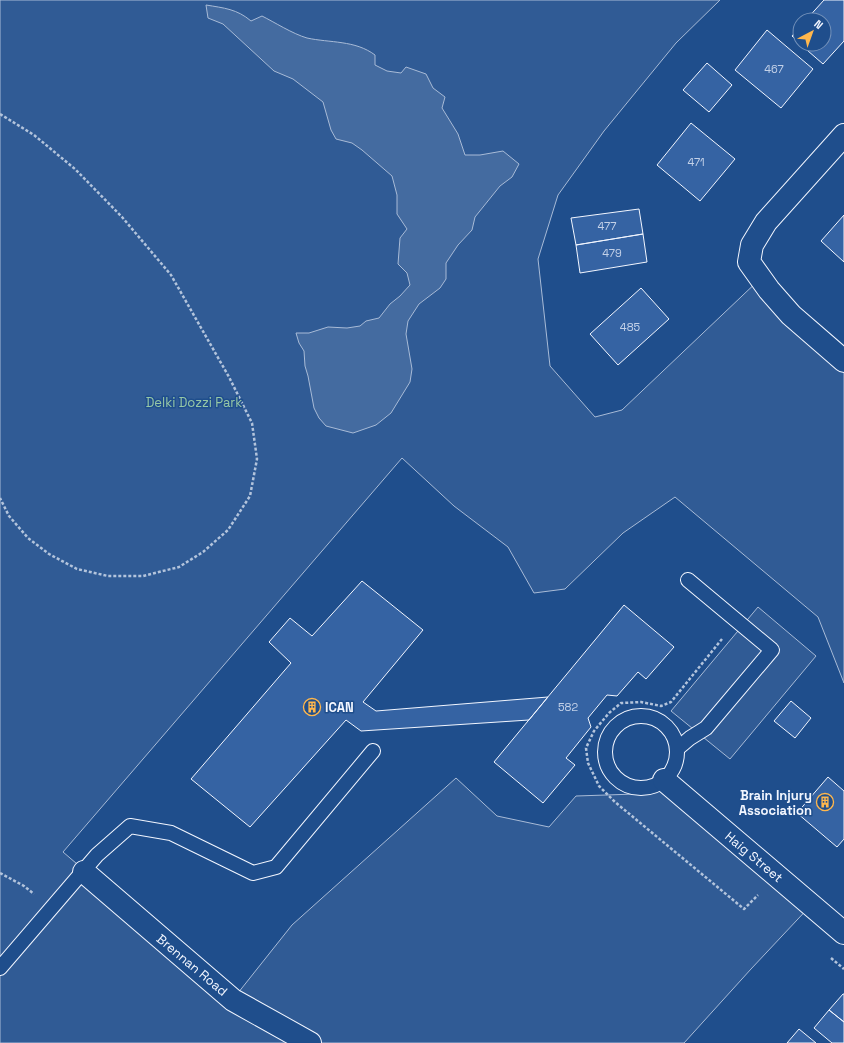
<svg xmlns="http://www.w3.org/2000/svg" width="844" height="1043" font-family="'Space Grotesk',sans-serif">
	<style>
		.built { fill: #305b95; stroke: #a8bbd7 }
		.water { fill: #446ba0; stroke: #a8bbd7 }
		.building { fill: #3563a3; stroke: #f2f6ff }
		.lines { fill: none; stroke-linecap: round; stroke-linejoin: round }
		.service-casing { stroke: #f2f6ff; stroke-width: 16 }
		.minor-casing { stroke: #f2f6ff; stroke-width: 24 }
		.path { stroke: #b3c4dc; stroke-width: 2.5; stroke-dasharray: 3 2; stroke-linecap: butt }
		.service { stroke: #1f4e8c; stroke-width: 14 }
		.minor { stroke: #1f4e8c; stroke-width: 22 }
		.labels { text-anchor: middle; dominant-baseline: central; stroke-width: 3; stroke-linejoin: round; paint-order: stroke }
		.number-label { font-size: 11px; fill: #c3d1e8 }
		.park-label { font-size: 13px; fill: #97c8a6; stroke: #1f4e8c }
		.poi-label { font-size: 13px; font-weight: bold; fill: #f2f6ff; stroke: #1f4e8c; text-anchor: start }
		.street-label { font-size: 13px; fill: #f2f6ff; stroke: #1f4e8c }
	</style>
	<rect width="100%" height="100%" fill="#1f4e8c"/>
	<path class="built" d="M 0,0 L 720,0 L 676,43 L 604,131 L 558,195 L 538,259 L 550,366 L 595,417 L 622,410 L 762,277 L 844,359 L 844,683 L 818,617 L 675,497 L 623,533 L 565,589 L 534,593 L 508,547 L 454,506 L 402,458 L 63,852 L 234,998 L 292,925 L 456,778 L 497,816 L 549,827 L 576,796 L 636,794 L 660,788 L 813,903 L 751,969 L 684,1043 L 0,1043 Z
		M 758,607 L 816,656 L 730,759 L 671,711 Z"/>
	<path class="water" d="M 206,5 C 224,8 237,9 251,21 L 262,16 C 274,22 293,34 307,38 C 330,43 355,40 375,55 L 375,65 L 387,71 L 401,73 L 406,67 L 426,74 L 433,88 L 445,97 L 442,108 L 458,134 L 465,155 L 480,155 L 503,151 L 519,164 L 512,177 L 500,186 L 475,217 L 472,230 L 458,245 L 446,263 L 446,279 L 440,288 L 419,304 L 408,321 L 406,334 L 412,369 L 410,382 L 391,413 L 376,425 L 353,433 L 326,426 L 319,418 L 314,408 L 308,376 L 305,366 L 304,351 L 299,343 L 296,333 L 309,333 L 328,327 L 347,328 L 360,326 L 366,321 L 379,318 L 390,304 L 400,296 L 410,285 L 407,273 L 398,264 L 400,238 L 407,229 L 397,214 L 397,195 L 392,176 L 362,150 L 352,143 L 336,139 L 331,130 L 323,102 L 293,79 L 274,71 L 223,24 L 208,18 Z"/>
	<path class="building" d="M 824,0 L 844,0 L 844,41 L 823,64 L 800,44 L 824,44 L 824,20 L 806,20 Z
		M 800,27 L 800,44 L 792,36 Z
		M 767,30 L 813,69 L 781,108 L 735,70 Z
		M 707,63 L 732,85 L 709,112 L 683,90 Z
		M 691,123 L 735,159 L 700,201 L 657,165 Z
		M 639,209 L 643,234 L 576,245 L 571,218 Z
		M 844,215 L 844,262 L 821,241 Z
		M 643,234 L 647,262 L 580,273 L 576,245 Z
		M 641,288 L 669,319 L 618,365 L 590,334 Z
		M 362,581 L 423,630 L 363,702 L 376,711 L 548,697 L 529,720 L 361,731 L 346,720 L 250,827 L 191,779 L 291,663 L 269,642 L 290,618 L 312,636 Z
		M 624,605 L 674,647 L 646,679 L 638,672 L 617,696 L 607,695 L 588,718 L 591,727 L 566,758 L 575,765 L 543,803 L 494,762 Z
		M 791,701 L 811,718 L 795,738 L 774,721 Z
		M 828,777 L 844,791 L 844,839 L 837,847 L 797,813 Z
		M 843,994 L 844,994 L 844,1022 L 829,1010 Z
		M 829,1010 L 844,1022 L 844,1043 L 832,1043 L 814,1028 Z
		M 799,1029 L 816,1043 L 787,1043 Z"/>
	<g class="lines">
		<g class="service-casing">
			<path id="service" d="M605 752a36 36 0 1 1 72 0a36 36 0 1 1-72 0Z
				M 677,749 L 690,738 L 706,728 L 772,650 L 688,580
				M 0,968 L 97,855 L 130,826 L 171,833 L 253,873 L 276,867 L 373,751"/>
		</g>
		<g class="minor-casing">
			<path id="minor" d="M 844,135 L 766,222 L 752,245 L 749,262 L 769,290 L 791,315 L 844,361
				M 664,780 L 844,933
				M 84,872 L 233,1000 L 310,1043"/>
		</g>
		<path class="path" d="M 0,114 L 34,135 L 75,169 L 122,217 L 171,275 L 229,377 L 252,423 L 257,459 L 250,496 L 228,530 L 203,552 L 179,567 L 143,576 L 108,576 L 77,569 L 49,554 L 28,538 L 9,516 L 0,498
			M 722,639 L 671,702 L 661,706 L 641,702 L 621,703 L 609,713 L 594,731 L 586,748 L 588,763 L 599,786 L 615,802 L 744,909 L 758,895
			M 0,873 L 24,886 L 34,894
			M 831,958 L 844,969"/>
		<use href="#service" class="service"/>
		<use href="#minor" class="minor"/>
	</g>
	<defs>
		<g id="building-ring" transform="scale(0.9)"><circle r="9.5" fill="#1f4e8c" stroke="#ffb74d" stroke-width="1.5"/><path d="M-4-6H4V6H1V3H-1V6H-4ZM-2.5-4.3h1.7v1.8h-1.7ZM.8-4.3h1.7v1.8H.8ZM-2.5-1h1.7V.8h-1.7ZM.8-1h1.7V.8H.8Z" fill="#ffb74d"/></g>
	</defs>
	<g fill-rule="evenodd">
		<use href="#building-ring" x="312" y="707"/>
		<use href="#building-ring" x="825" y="802"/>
	</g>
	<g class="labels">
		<g class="number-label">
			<text x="774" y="69">467</text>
			<text x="696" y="162">471</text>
			<text x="607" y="226">477</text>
			<text x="612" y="253">479</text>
			<text x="630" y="327">485</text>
			<text x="568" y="707">582</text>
		</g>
		<g class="park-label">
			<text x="194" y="402">Delki Dozzi Park</text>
		</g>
		<g class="poi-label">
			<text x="325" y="707">ICAN</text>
			<text x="812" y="795" text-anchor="end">Brain Injury<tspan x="812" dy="15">Association</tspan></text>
		</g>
		<g class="street-label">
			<text transform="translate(754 857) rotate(40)">Haig Street</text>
			<text transform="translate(192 965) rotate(40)">Brennan Road</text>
		</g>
	</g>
	<g transform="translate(812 32) rotate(41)"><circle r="19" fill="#1f4e8c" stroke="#7391ba"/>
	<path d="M0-3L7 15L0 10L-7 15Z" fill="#ffb74d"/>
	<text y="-6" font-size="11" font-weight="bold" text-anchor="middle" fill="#f2f6ff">N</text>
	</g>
</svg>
